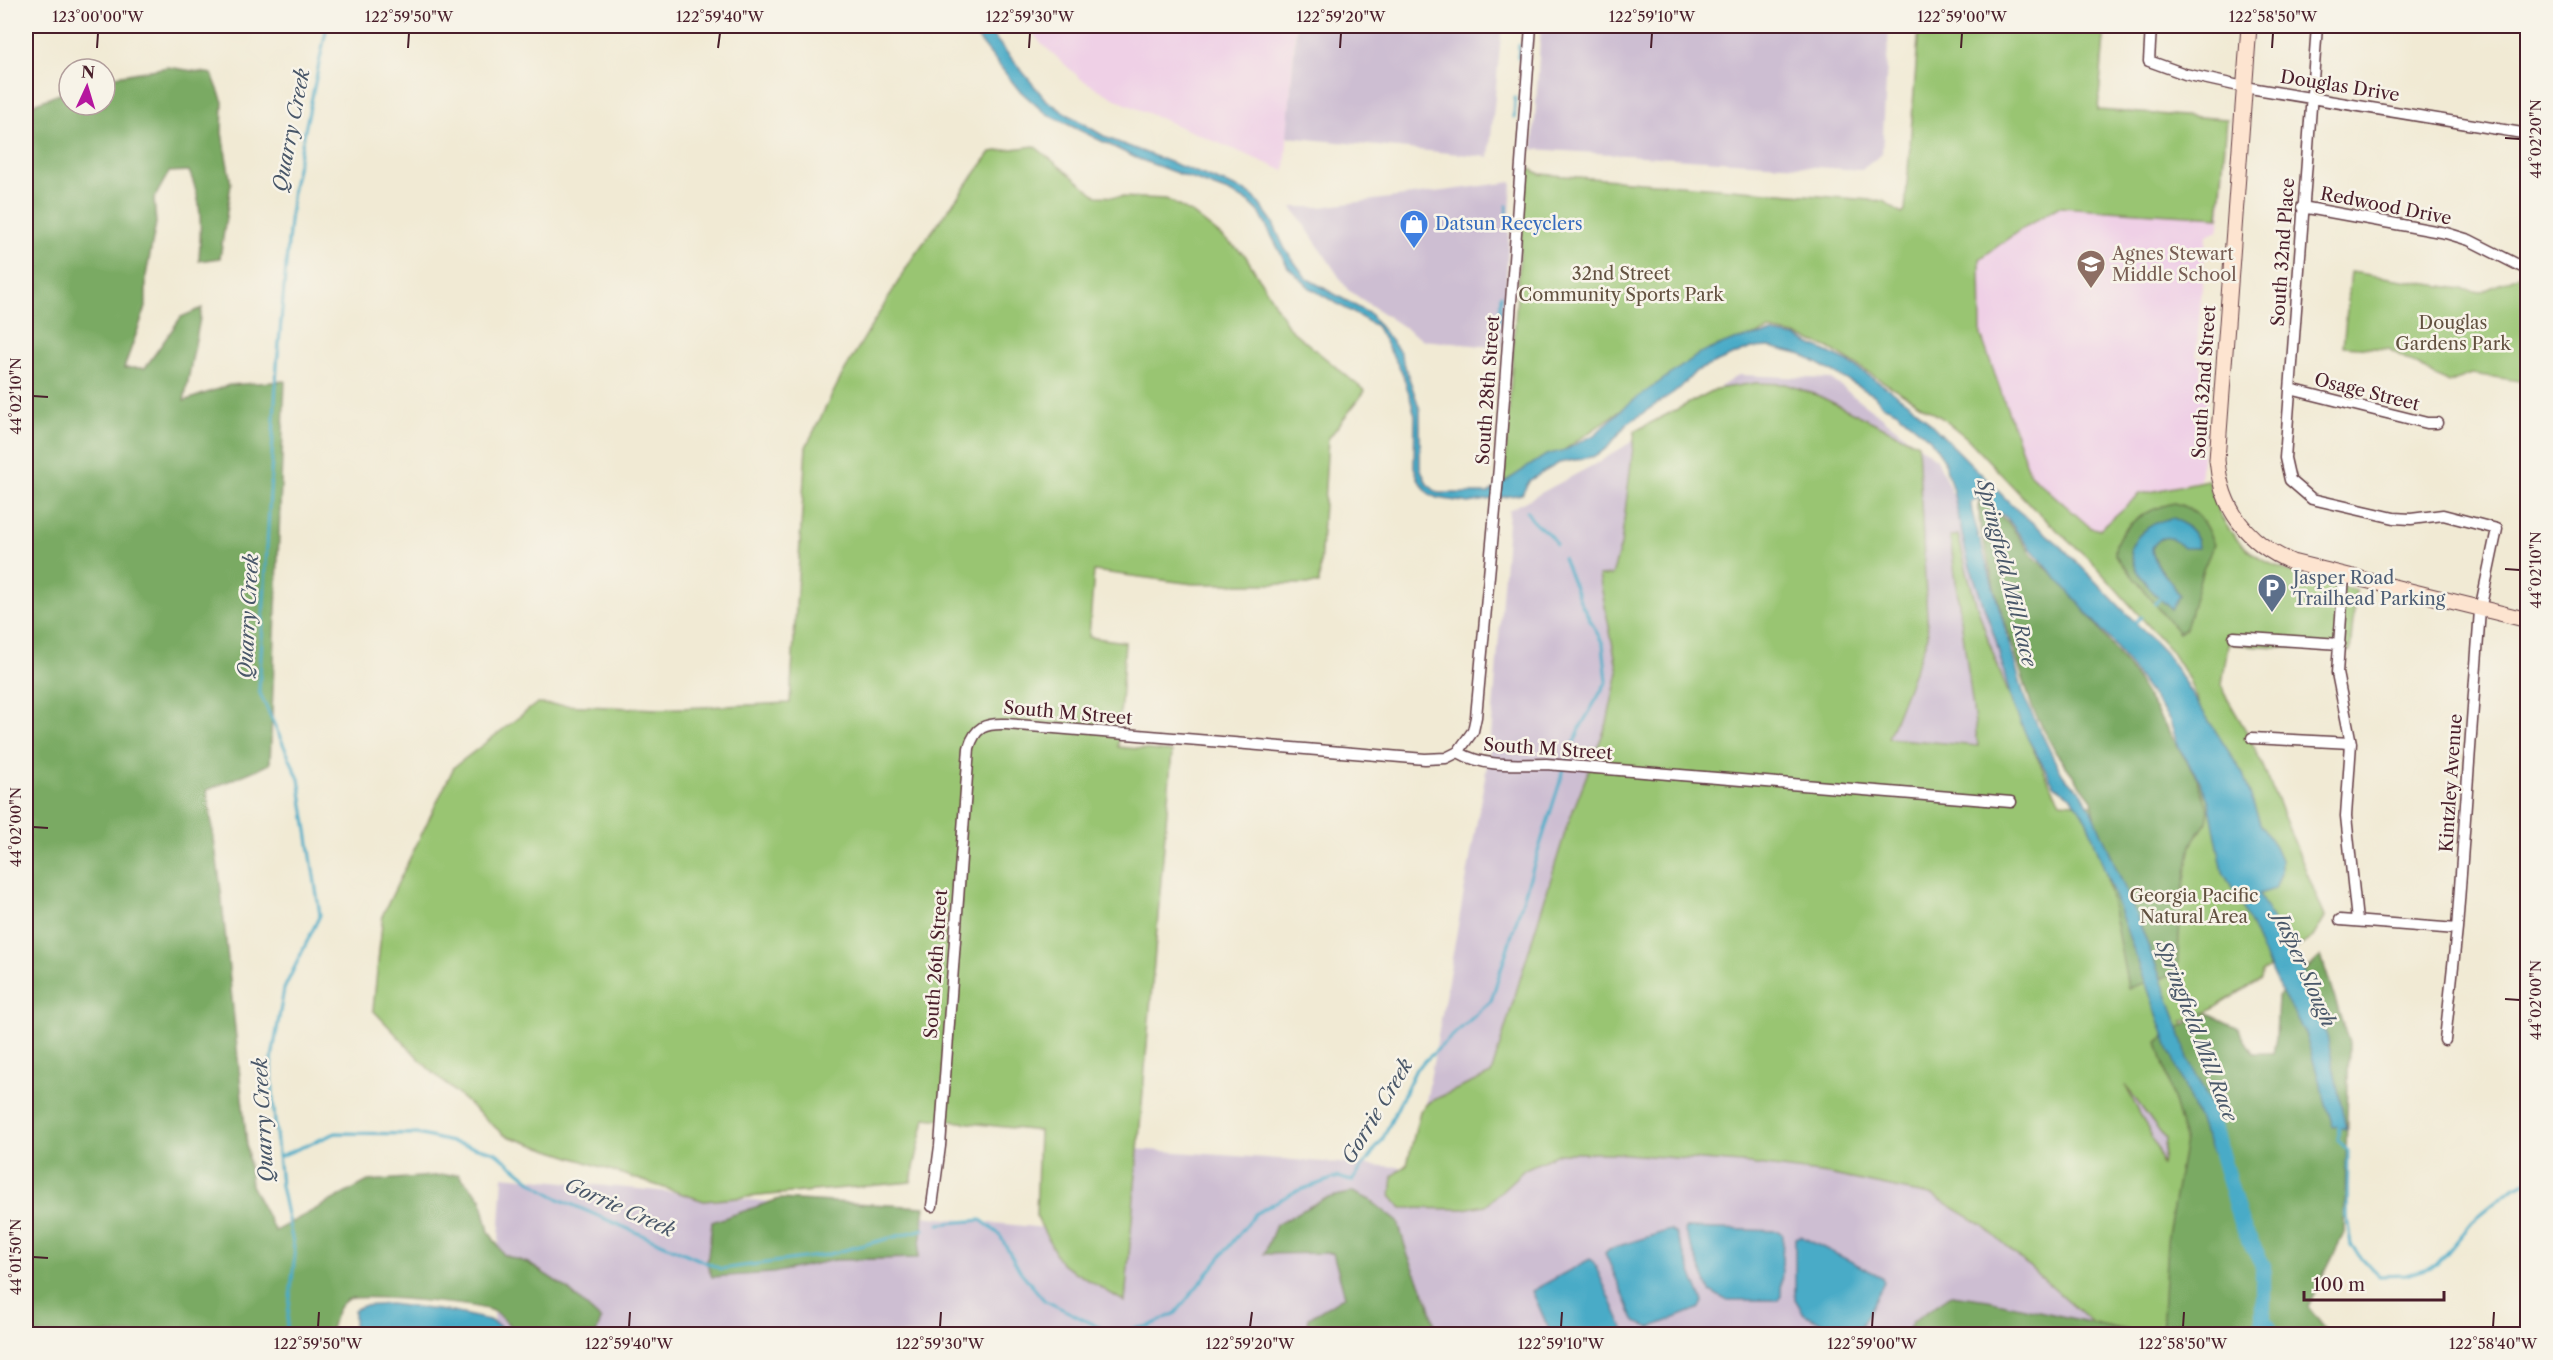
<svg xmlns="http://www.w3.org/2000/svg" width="2553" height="1360" font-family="'Libre Caslon Text',serif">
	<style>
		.built { fill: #efd0e6 }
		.industrial { fill: #cdbed2 }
		.green { fill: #99c572; stroke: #72724e; stroke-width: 1.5; fill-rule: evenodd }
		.forest { fill: #7aaa64; stroke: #626448; stroke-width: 1.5; fill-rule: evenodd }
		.water { fill: #48abc7; stroke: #496579; stroke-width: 1.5 }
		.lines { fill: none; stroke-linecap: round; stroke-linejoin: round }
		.stream { stroke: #48abc7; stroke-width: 3 }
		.river { stroke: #48abc7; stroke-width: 16 }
		.street-casing { stroke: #633d44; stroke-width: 13 }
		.secondary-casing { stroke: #633d44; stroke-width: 17 }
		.street { stroke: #fff; stroke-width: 10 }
		.secondary { stroke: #fde4d0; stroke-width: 15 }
		.ticks { fill: none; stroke: #4a1f2b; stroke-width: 2 }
		.labels { text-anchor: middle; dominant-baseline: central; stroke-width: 5; stroke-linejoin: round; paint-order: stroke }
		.street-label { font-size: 18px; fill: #4a1f2b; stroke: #f7f3e8 }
		.shop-label { font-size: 18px; fill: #366cbe; stroke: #f7f3e8; text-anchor: start }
		.education-label { font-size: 18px; fill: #785e54; stroke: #f7f3e8; text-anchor: start }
		.park-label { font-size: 18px; fill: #625140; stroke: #f7f3e8 }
		.service-label { font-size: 18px; fill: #4e5e75; stroke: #f7f3e8; text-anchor: start }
		.water-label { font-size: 20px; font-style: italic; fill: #495769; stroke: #f7f3e8 }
		.neatline { fill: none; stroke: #4a1f2b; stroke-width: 2 }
		.ticks-label { font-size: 15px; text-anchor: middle; fill: #4a1f2b }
	</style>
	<rect width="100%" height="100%" fill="#f7f3e8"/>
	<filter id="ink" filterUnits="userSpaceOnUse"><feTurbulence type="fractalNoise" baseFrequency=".0167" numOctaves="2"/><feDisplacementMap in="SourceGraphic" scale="12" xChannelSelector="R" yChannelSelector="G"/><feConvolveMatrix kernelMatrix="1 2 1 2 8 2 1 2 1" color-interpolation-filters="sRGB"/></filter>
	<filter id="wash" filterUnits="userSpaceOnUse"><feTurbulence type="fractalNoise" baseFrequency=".008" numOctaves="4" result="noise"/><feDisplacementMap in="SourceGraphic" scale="24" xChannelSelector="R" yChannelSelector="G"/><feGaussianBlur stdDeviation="1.35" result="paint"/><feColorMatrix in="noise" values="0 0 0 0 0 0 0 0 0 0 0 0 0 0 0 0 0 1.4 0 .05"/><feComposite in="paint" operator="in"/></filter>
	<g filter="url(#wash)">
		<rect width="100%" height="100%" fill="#f1ead4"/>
		<path class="built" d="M 1027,26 L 1295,26 L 1285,171 L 1119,101 L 1081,79 L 1041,43 Z
			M 1919,26 L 2105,26 L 2098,110 L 2227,119 L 2221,213 L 2218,231 L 2208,234 L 2206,238 L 2196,357 L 2202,358 L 2200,392 L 2208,394 L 2200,480 L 2140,494 L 2100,529 L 2092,528 L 2030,474 L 1981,335 Z"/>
		<path class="industrial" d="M 1296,26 L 1502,26 L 1489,157 L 1287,137 Z
			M 1541,26 L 1889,26 L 1882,154 L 1861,170 L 1533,149 Z
			M 1512,182 L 1502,348 L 1423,340 L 1348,290 L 1292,207 L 1320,207 Z
			M 1739,375 L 1831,379 L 1937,459 L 1956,503 L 2053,802 L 2124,991 L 2145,1023 L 2132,1032 L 2124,1083 L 2165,1139 L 2147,1334 L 493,1334 L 503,1176 L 1055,1229 L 1058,1144 L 1414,1168 L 1490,749 L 1509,510 L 1599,462 Z"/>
		<path class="green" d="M 1919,26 L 2105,26 L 2098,110 L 2227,119 L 2219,217 L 2058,207 L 2020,230 L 1980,259 L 1981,335 L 2030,474 L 2091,528 L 2100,529 L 2140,494 L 2208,480 C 2228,563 2283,572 2356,590 L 2350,651 L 2228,644 L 2222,685 L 2224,693 L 2248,734 L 2263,766 L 2325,917 L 2313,937 L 2262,972 L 2261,979 L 2198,1018 L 2183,1021 L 2309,1334 L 2124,1334 L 2095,1325 L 1982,1225 L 1934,1196 L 1828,1174 L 1741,1163 L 1612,1153 L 1560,1153 L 1525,1169 L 1486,1205 L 1463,1209 L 1401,1208 L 1391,1196 L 1393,1176 L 1407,1165 L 1420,1111 L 1429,1102 L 1491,1074 L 1567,826 L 1607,723 L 1618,672 L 1599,576 L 1612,575 L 1621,545 L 1635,431 L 1716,389 L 1756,383 L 1786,384 L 1817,395 L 1918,444 L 1928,636 L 1888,738 L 1978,746 L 1950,537 L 1958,535 C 1978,625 2016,722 2060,802 L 2192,811 L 2200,707 L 2189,680 L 2171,651 L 2091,561 L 2034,509 L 1967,438 L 1942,418 L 1829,348 L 1795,335 L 1770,330 L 1700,355 L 1503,493 L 1526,167 L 1540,174 L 1883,201 L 1902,214 L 1905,211 ZM 2125,1085 L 2165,1139 L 2162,1166 L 2156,1145 Z
			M 1034,146 L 1097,196 L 1166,199 L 1193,214 L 1245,255 L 1290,329 L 1365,391 L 1328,439 L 1319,584 L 1193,584 L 1094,571 L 1089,637 L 1125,642 L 1118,747 L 1172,752 L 1125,1302 L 1061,1264 L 1036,1216 L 1039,1131 L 925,1118 L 911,1182 L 704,1201 L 504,1135 L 428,1068 L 373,1010 L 383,914 L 454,767 L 536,704 L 658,709 L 790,703 L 806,447 L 843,373 L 913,257 L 991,152 Z
			M 2351,272 L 2481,292 L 2520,275 L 2527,278 L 2527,382 L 2472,374 L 2448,383 L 2389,349 L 2343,346 Z"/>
		<path class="forest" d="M 168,67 L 212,74 L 223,102 L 222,133 L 231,184 L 220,258 L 199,261 C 201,227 203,202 189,171 L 169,172 L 154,199 L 156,223 L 146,276 L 146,307 L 124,368 L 145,368 L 181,317 L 202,308 L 184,401 L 229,385 L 285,381 L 270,764 L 207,790 L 220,882 L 251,1185 L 275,1231 L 368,1181 L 458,1174 L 481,1198 L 489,1232 L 504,1255 L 528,1263 L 565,1287 L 601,1320 L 596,1334 L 517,1334 C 510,1326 501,1314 490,1310 C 472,1304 365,1294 349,1299 C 336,1304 333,1323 330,1334 L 26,1334 L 26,107 L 69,90 L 69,105 L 105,105 L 105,78 Z
			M 1979,500 L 2007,521 L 2034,557 L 2068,588 L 2134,675 L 2196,776 L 2209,810 L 2207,822 L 2191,845 L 2181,902 L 2177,973 L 2128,988 L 2092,800 L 2056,753 L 2032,707 L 1995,591 L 1979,520 Z
			M 2174,503 C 2198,509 2205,522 2214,544 L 2202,572 L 2186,629 L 2179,633 L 2115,555 C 2113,527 2150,508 2174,503 ZM 2143,531 L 2198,541 C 2181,538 2162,530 2152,548 C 2153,565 2172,580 2179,595 L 2171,609 C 2155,595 2130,571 2131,548 Z
			M 2321,956 L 2349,1043 L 2344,1233 L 2308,1306 L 2330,1334 L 2162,1334 L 2167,1241 L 2185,1140 L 2157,1042 L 2204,1012 L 2237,1027 L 2253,1053 L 2273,1053 L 2276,1038 L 2278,996 Z
			M 1353,1192 L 1370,1200 L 1398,1222 L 1408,1256 L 1429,1303 L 1437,1334 L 1306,1334 L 1309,1318 L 1345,1296 L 1333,1253 L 1264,1254 L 1276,1225 L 1323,1199 Z
			M 779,1199 L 925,1207 L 918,1258 L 834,1260 L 773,1273 L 712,1277 L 707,1264 L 712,1222 Z
			M 1951,1295 L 1988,1300 L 2144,1334 L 1905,1334 L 1913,1321 Z"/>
		<path class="water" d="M 968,26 L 985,26 L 1045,99 L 1062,111 L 1107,138 L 1245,191 L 1254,197 L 1272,221 L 1285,249 L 1306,278 L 1370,314 L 1400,352 L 1420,410 L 1420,467 L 1427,484 L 1438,493 L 1488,493 L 1546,455 L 1565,450 L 1594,435 L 1627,405 L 1699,354 L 1734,340 L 1773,333 L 1796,337 L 1848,362 L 1886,387 L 1916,409 L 2016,509 L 2061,546 L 2167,655 L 2243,774 L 2261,826 L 2275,846 L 2281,860 L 2281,874 L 2275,889 L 2259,894 L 2289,950 L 2302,967 L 2305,981 L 2327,1036 L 2346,1129 L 2339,1126 L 2333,1127 L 2305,1033 L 2277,984 L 2240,901 L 2223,872 L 2209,802 L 2200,781 L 2179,748 L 2169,719 L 2113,643 L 2025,542 L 2007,518 L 1977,498 L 1971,503 L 1972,512 L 2025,699 L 2056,763 L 2066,779 L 2079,789 L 2092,810 L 2137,917 L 2174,1012 L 2188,1059 L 2213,1109 L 2226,1147 L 2213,1154 L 2175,1064 L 2087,821 L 2072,797 L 2054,785 L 2028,739 L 2012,703 L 1996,641 L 1967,557 L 1953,491 L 1943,458 L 1930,439 L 1896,411 L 1882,405 L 1874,395 L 1802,355 L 1770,347 L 1751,348 L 1696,371 L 1680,388 L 1627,424 L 1608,447 L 1596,456 L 1559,463 L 1530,480 L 1522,494 L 1469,503 L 1437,498 L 1429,494 L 1419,481 L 1414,467 L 1415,416 L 1410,397 L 1402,372 L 1376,326 L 1310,288 L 1288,267 L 1259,212 L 1249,202 L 1228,192 L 1136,158 L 1045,113 L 1018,89 Z
			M 2174,518 C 2186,525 2198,534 2198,548 L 2183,548 C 2172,537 2162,531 2152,548 C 2152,565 2172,580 2179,595 L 2171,609 C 2155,595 2130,571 2131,548 C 2138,531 2156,520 2174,518 Z
			M 1686,1228 L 1779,1231 L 1783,1234 L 1781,1296 L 1778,1300 L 1726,1300 L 1710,1291 L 1684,1230 Z
			M 1670,1230 L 1676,1234 L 1703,1302 L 1700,1308 L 1650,1328 L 1635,1322 L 1605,1253 L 1609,1249 Z
			M 1800,1236 L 1882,1277 L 1884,1283 L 1857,1334 L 1845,1334 L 1804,1314 L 1795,1299 L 1795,1238 Z
			M 1590,1259 L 1594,1263 L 1624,1330 L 1622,1334 L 1551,1334 L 1532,1291 Z
			M 390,1304 L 453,1312 L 489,1320 L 513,1334 L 350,1334 L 354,1332 L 354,1310 L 362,1306 Z"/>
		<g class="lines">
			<path class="stream" d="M 1518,58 L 1519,45
				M 1514,117 L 1515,98
				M 1506,218 L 1507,206
				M 1499,324 L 1501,295
				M 1527,511 C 1533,527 1550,530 1556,544
				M 1563,558 L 1581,603 L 1603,644 L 1607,681 L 1581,726 L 1566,762
				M 2155,604 L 2160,598
				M 2134,623 L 2141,617
				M 2339,1124 L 2338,1140 L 2348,1151 L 2347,1217 L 2351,1246 L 2379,1276 L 2406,1275 L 2437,1265 L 2475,1219 L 2514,1187 L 2528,1181
				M 278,1157 L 336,1133 L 417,1134 L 495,1152 L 536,1185 L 559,1199 L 721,1269 L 826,1255 L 924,1229
				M 939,1224 L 981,1220 L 999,1234 L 1020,1271 L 1044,1300 L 1111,1333 L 1149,1326 L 1176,1313 L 1255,1214 L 1294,1192 L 1338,1177 L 1352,1181 L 1382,1140 L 1416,1069 L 1491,1001 L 1564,769
				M 286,1334 L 295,1253 L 281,1186 L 273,1101 L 272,1058 L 284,989 L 320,915 L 299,779 L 259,691 L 277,366 L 293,187 L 327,26"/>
			<path class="river" d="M 2214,1130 L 2241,1223 L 2263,1266 L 2263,1318 L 2271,1334"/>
		</g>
	</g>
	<g filter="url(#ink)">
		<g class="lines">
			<g class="street-casing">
				<path id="street" d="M 2151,26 L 2149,61 L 2185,74 L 2244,87 L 2528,134
					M 2317,26 L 2285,458 L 2290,480 L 2312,499 L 2394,518 L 2411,519 L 2443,515 L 2497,529 L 2480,610 L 2457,929 L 2445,1040
					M 2302,207 L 2446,233 L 2469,240 L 2528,270
					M 2290,389 L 2427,423 L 2437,423
					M 2344,575 L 2337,673 L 2351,743 L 2346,816 L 2357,921
					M 2234,637 L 2340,644
					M 2252,738 L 2351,743
					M 1458,752 L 1473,731 L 1476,717 L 1499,467 L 1531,26
					M 2340,920 L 2457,929
					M 932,1206 L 940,1146 L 969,748 C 975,727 985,723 1006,724 L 1425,759 L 1446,758 L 1458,752 C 1485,768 1516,764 1546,764 L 2011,802"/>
			</g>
			<g class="secondary-casing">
				<path id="secondary" d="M 2249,26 L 2217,460 C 2221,508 2247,543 2292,562 L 2528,620"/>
			</g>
			<use href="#street" class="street"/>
			<use href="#secondary" class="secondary"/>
		</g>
	</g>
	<path class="ticks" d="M 97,48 L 98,33M 408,48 L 409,33M 718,48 L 720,33M 1029,48 L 1030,33M 1340,48 L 1341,33M 1651,48 L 1652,33M 1961,48 L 1962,33M 2272,48 L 2273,33M 2505,138 L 2520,139M 33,396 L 48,397M 2505,569 L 2520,570M 33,827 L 48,828M 2505,999 L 2520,1000M 33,1257 L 48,1258M 318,1327 L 319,1312M 629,1327 L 630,1312M 940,1327 L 941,1312M 1250,1327 L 1252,1312M 1561,1327 L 1562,1312M 1872,1327 L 1873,1312M 2183,1327 L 2184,1312M 2493,1327 L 2494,1312"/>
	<defs>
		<g id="shop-pin" transform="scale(1.5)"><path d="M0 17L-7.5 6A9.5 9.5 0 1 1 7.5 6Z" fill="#3f7fe0" stroke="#f7f3e8"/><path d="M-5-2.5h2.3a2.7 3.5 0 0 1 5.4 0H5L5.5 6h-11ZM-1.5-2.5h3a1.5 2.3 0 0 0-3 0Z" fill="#fff"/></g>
		<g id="school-pin" transform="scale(1.5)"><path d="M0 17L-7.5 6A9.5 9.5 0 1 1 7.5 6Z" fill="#8d6e63" stroke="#f7f3e8"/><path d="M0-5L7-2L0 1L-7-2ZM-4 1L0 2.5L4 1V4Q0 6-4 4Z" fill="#fff"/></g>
		<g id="parking-pin" transform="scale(1.5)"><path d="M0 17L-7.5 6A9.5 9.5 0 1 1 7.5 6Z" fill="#5c6f8a" stroke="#f7f3e8"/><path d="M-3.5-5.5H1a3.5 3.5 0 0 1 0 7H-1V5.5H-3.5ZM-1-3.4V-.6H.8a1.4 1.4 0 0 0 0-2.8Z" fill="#fff"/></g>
	</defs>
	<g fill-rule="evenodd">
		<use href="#shop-pin" x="1414" y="224"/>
		<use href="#school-pin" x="2091" y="264"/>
		<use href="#parking-pin" x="2272" y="588"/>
	</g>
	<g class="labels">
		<g class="street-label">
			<text transform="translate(2340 86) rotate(9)">Douglas Drive</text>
			<text transform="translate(2386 206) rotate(11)">Redwood Drive</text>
			<text transform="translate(2283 252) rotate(-86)">South 32nd Place</text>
			<text transform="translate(2204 382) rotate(-86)">South 32nd Street</text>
			<text transform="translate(1488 390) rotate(-86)">South 28th Street</text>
			<text transform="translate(2367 392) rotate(14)">Osage Street</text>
			<text transform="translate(1068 713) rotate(5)">South M Street</text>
			<text transform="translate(1548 749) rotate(4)">South M Street</text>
			<text transform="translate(2451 783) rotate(-86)">Kintzley Avenue</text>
			<text transform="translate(936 964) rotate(-86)">South 26th Street</text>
		</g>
		<g class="shop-label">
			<text x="1435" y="224">Datsun Recyclers</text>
		</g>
		<g class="education-label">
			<text x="2112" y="254">Agnes Stewart<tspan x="2112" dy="21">Middle School</tspan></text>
		</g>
		<g class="park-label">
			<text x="1621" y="274">32nd Street<tspan x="1621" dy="21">Community Sports Park</tspan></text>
			<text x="2453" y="323">Douglas<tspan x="2453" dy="21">Gardens Park</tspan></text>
			<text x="2194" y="896">Georgia Pacific<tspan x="2194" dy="21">Natural Area</tspan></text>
		</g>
		<g class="service-label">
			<text x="2293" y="578">Jasper Road<tspan x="2293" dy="21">Trailhead Parking</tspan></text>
		</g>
		<g class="water-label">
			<text transform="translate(291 130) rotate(-79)">Quarry Creek</text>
			<text transform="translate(2007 573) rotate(76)">Springfield Mill Race</text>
			<text transform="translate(248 616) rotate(-87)">Quarry Creek</text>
			<text transform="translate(2305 970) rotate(66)">Jasper Slough</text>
			<text transform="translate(2197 1031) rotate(69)">Springfield Mill Race</text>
			<text transform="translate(1377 1111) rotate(-59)">Gorrie Creek</text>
			<text transform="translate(263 1120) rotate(-93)">Quarry Creek</text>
			<text transform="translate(620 1207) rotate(24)">Gorrie Creek</text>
		</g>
	</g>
	<rect width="2553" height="1360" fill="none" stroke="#f7f3e8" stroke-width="66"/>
	<g transform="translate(87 87) rotate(4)"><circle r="28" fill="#f7f3e8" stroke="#b29e9c" stroke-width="1.5"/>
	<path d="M0-4.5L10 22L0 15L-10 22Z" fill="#b5179e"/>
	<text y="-9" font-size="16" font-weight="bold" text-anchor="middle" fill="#4a1f2b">N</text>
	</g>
	<path d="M2304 1291v9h140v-9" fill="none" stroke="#4a1f2b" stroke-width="3"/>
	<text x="2313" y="1291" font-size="18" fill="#4a1f2b" stroke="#f7f3e8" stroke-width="4.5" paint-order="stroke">100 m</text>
	<rect x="33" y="33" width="2487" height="1294" class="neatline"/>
	<g class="ticks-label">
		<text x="98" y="22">123°00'00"W</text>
		<text x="409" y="22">122°59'50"W</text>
		<text x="720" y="22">122°59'40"W</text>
		<text x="1030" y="22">122°59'30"W</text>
		<text x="1341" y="22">122°59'20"W</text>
		<text x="1652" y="22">122°59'10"W</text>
		<text x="1962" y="22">122°59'00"W</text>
		<text x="2273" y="22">122°58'50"W</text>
		<text transform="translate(2536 139) rotate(-90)" y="5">44°02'20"N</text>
		<text transform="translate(16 396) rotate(-90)" y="5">44°02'10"N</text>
		<text transform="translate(2536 570) rotate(-90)" y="5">44°02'10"N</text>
		<text transform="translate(16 827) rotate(-90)" y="5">44°02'00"N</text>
		<text transform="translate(2536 1000) rotate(-90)" y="5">44°02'00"N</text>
		<text transform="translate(16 1257) rotate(-90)" y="5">44°01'50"N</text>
		<text x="318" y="1349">122°59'50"W</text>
		<text x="629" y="1349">122°59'40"W</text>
		<text x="940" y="1349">122°59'30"W</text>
		<text x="1250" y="1349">122°59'20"W</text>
		<text x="1561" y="1349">122°59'10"W</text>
		<text x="1872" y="1349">122°59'00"W</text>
		<text x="2183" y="1349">122°58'50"W</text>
		<text x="2493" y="1349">122°58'40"W</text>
	</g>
</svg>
